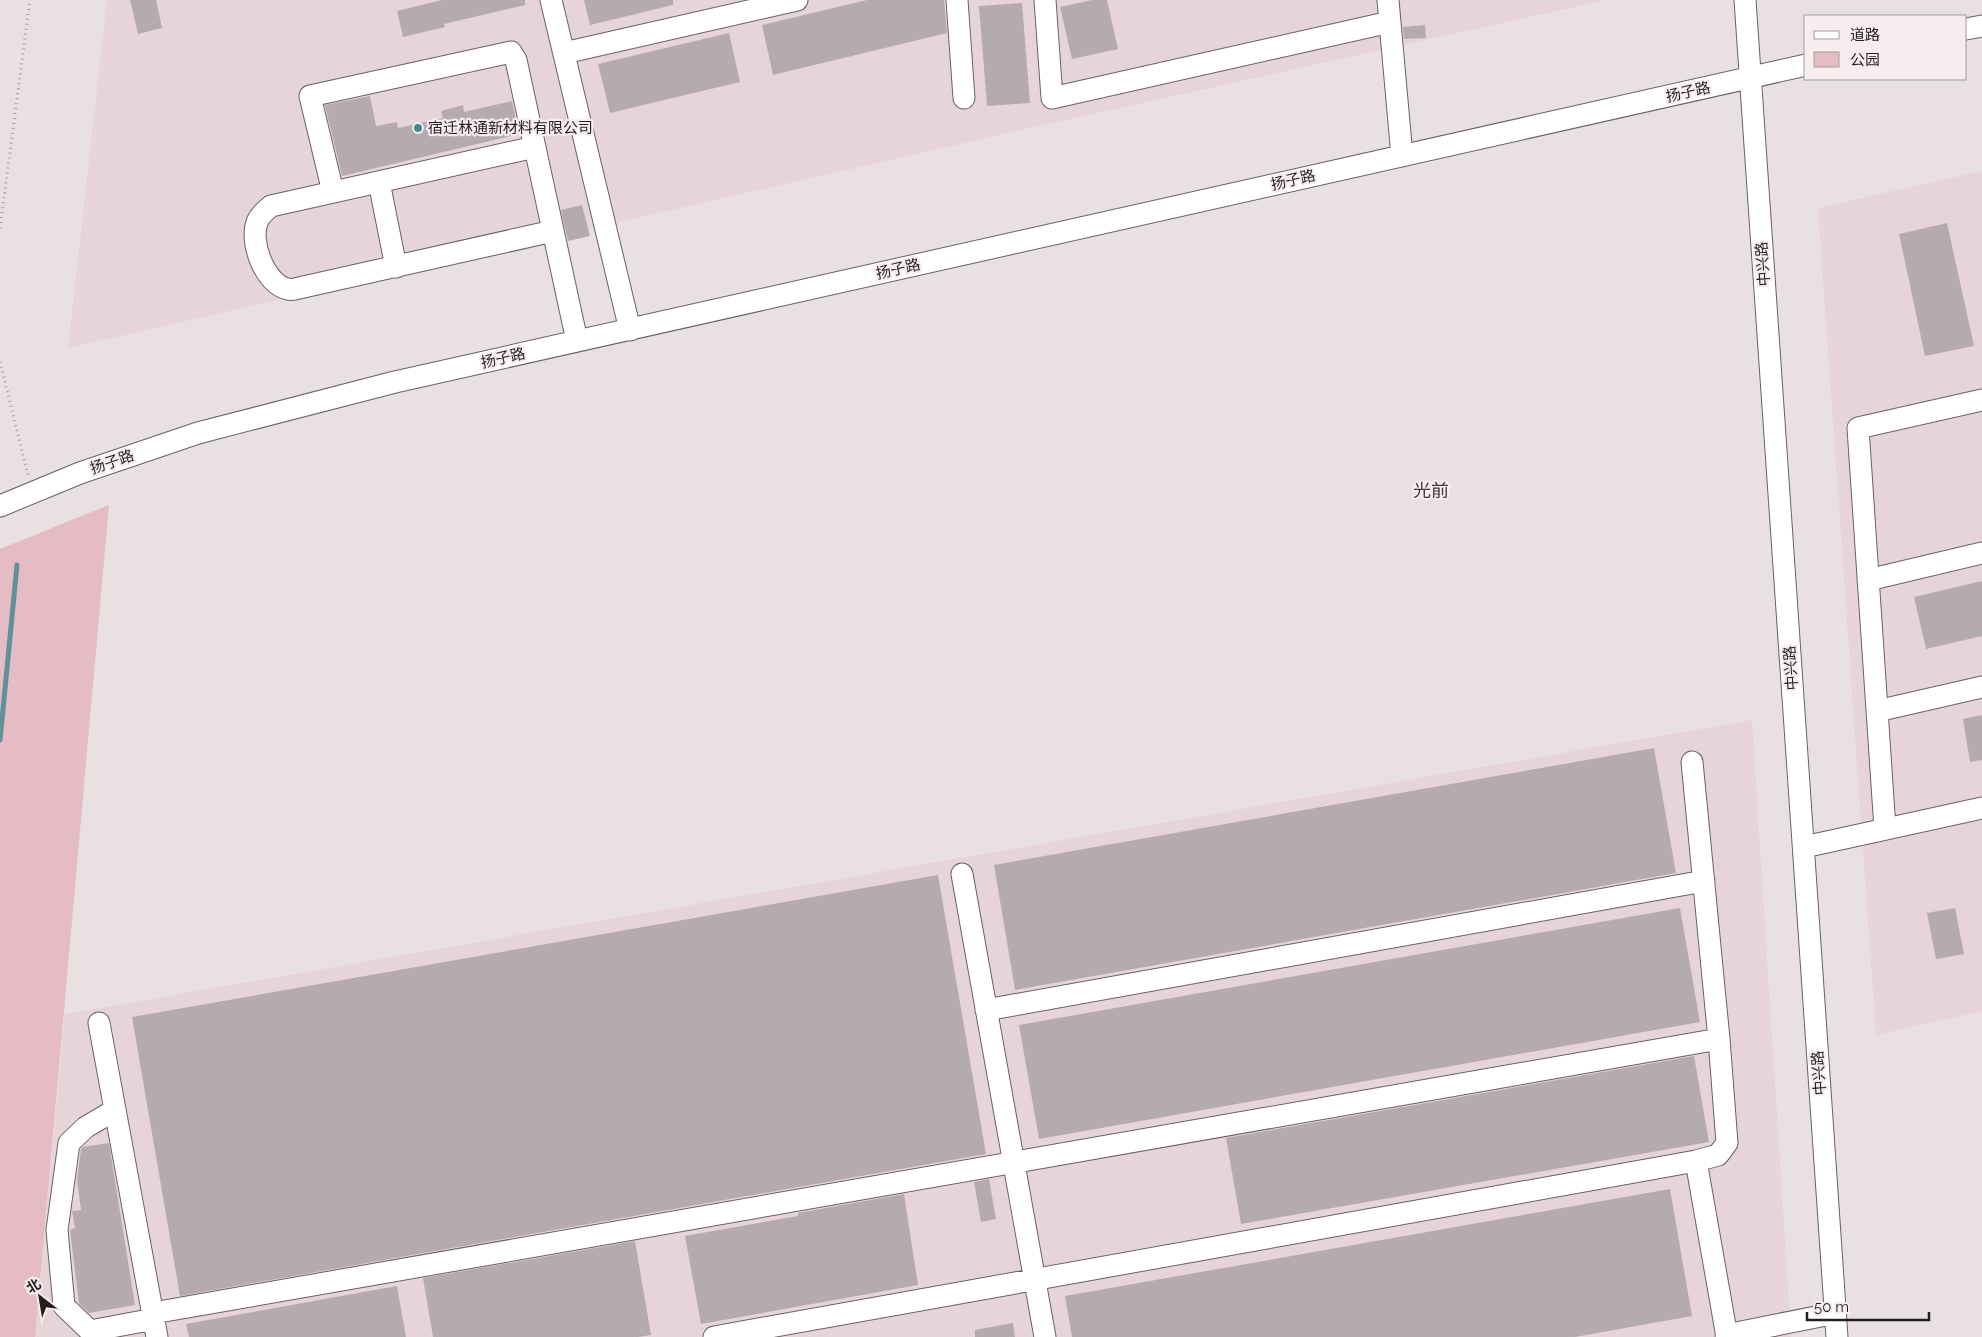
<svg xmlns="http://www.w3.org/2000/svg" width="1982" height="1337" font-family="Raleway,'Noto Sans SC',sans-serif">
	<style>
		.built { fill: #e7d4d8 }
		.green { fill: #e5bcc4 }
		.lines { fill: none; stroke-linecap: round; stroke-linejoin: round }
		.stream { stroke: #619098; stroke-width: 5 }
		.building { fill: #b5abad }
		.minor-casing { stroke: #696162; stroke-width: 23 }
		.path { stroke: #a59e9f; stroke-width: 3; stroke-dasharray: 1 4; stroke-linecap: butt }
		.minor { stroke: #fff; stroke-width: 21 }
		.poi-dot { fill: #448a95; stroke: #f7edef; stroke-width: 2 }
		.labels { text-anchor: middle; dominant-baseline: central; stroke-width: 4.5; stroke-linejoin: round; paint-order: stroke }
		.street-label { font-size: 15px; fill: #231f20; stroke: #f7edef }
		.poi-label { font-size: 15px; fill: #231f20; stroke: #f7edef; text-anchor: start }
		.quarter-label { font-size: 18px; fill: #40383a; stroke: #f7edef }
	</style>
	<rect width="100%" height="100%" fill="#e9e0e1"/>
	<path class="built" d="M 107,0 L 1606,0 L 1043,125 L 68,348 Z
		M 1982,171 L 1982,1011 L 1876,1035 L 1818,208 Z
		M 1752,720 L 1791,1337 L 35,1337 L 65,1014 Z"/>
	<path class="green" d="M 109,505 L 35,1337 L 0,1337 L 0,549 Z"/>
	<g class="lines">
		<path class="stream" d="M 0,740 L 17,565"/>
	</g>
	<path class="building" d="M 130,0 L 156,0 L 162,28 L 138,34 Z
		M 442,0 L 525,0 L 525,5 L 444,24 L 445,27 L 403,37 L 397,11 Z
		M 584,0 L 673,0 L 673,5 L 590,25 Z
		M 867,0 L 944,0 L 947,33 L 773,75 L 762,25 Z
		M 1092,0 L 1107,0 L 1118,49 L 1072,59 L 1060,7 Z
		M 1022,3 L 1030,103 L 987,106 L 979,6 Z
		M 1425,25 L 1426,38 L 1404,39 L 1403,27 Z
		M 729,33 L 740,82 L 610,113 L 598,64 Z
		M 370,96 L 376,126 L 397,122 L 398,128 L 443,118 L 441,111 L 463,105 L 464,112 L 512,101 L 519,134 L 342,176 L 325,105 Z
		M 582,205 L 590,236 L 568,241 L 561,210 Z
		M 1947,223 L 1974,346 L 1925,356 L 1899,234 Z
		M 1982,581 L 1982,636 L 1926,649 L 1914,597 Z
		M 1982,715 L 1982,760 L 1970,762 L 1963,719 Z
		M 1654,748 L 1676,873 L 1015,990 L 994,865 Z
		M 938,875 L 986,1154 L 180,1296 L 132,1017 Z
		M 1680,908 L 1700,1022 L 1039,1139 L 1019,1025 Z
		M 1955,908 L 1964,954 L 1936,959 L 1927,913 Z
		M 1694,1056 L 1709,1142 L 1241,1224 L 1226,1138 Z
		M 109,1143 L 135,1305 L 89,1313 L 79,1303 L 70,1230 L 75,1228 L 72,1211 L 81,1210 L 77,1180 L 81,1149 L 83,1147 Z
		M 989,1179 L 996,1219 L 981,1222 L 974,1182 Z
		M 1670,1189 L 1692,1316 L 1575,1337 L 1072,1337 L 1065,1296 Z
		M 904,1194 L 918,1285 L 701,1324 L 685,1236 L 798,1216 L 798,1213 Z
		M 635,1241 L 651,1335 L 638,1337 L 433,1337 L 423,1278 Z
		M 397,1286 L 406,1337 L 189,1337 L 186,1324 Z
		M 1013,1323 L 1015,1337 L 975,1337 L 975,1330 Z"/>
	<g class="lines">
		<g class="minor-casing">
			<path id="minor" d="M 551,0 L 630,330
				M 957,0 L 964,98
				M 1045,0 L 1052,98 L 1390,22
				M 1388,0 L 1402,156
				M 1745,0 L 1837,1337
				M 1966,29 L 1982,26
				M 564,53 L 797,0
				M 535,147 L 271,206 C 266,210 261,214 258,220 C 248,240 265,285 288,289 C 291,290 296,289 299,288 L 553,231
				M 379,182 L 396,267
				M 333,192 L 310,96 L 511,52 L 516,60 L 577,341
				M 0,506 L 80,473 L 198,433 L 395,382 L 1806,65
				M 1868,580 L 1982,553
				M 1877,711 L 1982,687
				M 1692,762 L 1719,1039 L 1727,1143 L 1718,1155 L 1696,1161
				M 1885,829 L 1858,428 L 1982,400
				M 1804,847 L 1982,808
				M 962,874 L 1045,1337
				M 986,1010 L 1704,881
				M 99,1023 L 157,1337
				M 115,1110 L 86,1127 L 69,1143 L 57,1230 L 64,1306 L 90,1331 L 154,1319
				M 153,1313 L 1719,1039
				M 1726,1335 L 1836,1313
				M 714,1337 L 1696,1161 L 1727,1337"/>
		</g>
		<path class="path" d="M 0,228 L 30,0
			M 0,362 L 28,475"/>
		<use href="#minor" class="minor"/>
	</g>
	<circle class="poi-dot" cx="418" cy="128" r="5"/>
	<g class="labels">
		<g class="street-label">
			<text transform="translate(1688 92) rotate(-13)">扬子路</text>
			<text transform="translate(1293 180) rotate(-13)">扬子路</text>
			<text transform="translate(1763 264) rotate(-94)">中兴路</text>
			<text transform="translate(898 269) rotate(-13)">扬子路</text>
			<text transform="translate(503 358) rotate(-13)">扬子路</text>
			<text transform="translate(112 462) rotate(-19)">扬子路</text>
			<text transform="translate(1791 668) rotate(-94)">中兴路</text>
			<text transform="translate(1819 1073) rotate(-94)">中兴路</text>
		</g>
		<g class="poi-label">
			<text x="428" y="128">宿迁林通新材料有限公司</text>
		</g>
		<g class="quarter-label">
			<text x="1431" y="490">光前</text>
		</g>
	</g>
	<rect x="1804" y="15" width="162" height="65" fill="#f7edef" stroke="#a29b9c"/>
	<rect x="1814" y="31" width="25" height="8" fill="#ffffff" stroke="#a29b9c"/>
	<text x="1850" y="40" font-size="15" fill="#231f20">道路</text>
	<rect x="1814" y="52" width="25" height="15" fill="#e5bcc4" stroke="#a29b9c"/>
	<text x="1850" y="65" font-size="15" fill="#231f20">公园</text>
	<g transform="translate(40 1297) rotate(329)" stroke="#f7edef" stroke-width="4" paint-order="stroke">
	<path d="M0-4L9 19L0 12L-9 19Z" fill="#231f20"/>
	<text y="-8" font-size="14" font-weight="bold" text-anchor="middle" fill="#231f20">北</text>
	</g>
	<path d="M1807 1312v8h122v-8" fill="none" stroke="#231f20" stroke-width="2.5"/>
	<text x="1814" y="1312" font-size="15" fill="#231f20" stroke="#f7edef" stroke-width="4" paint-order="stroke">50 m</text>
</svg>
